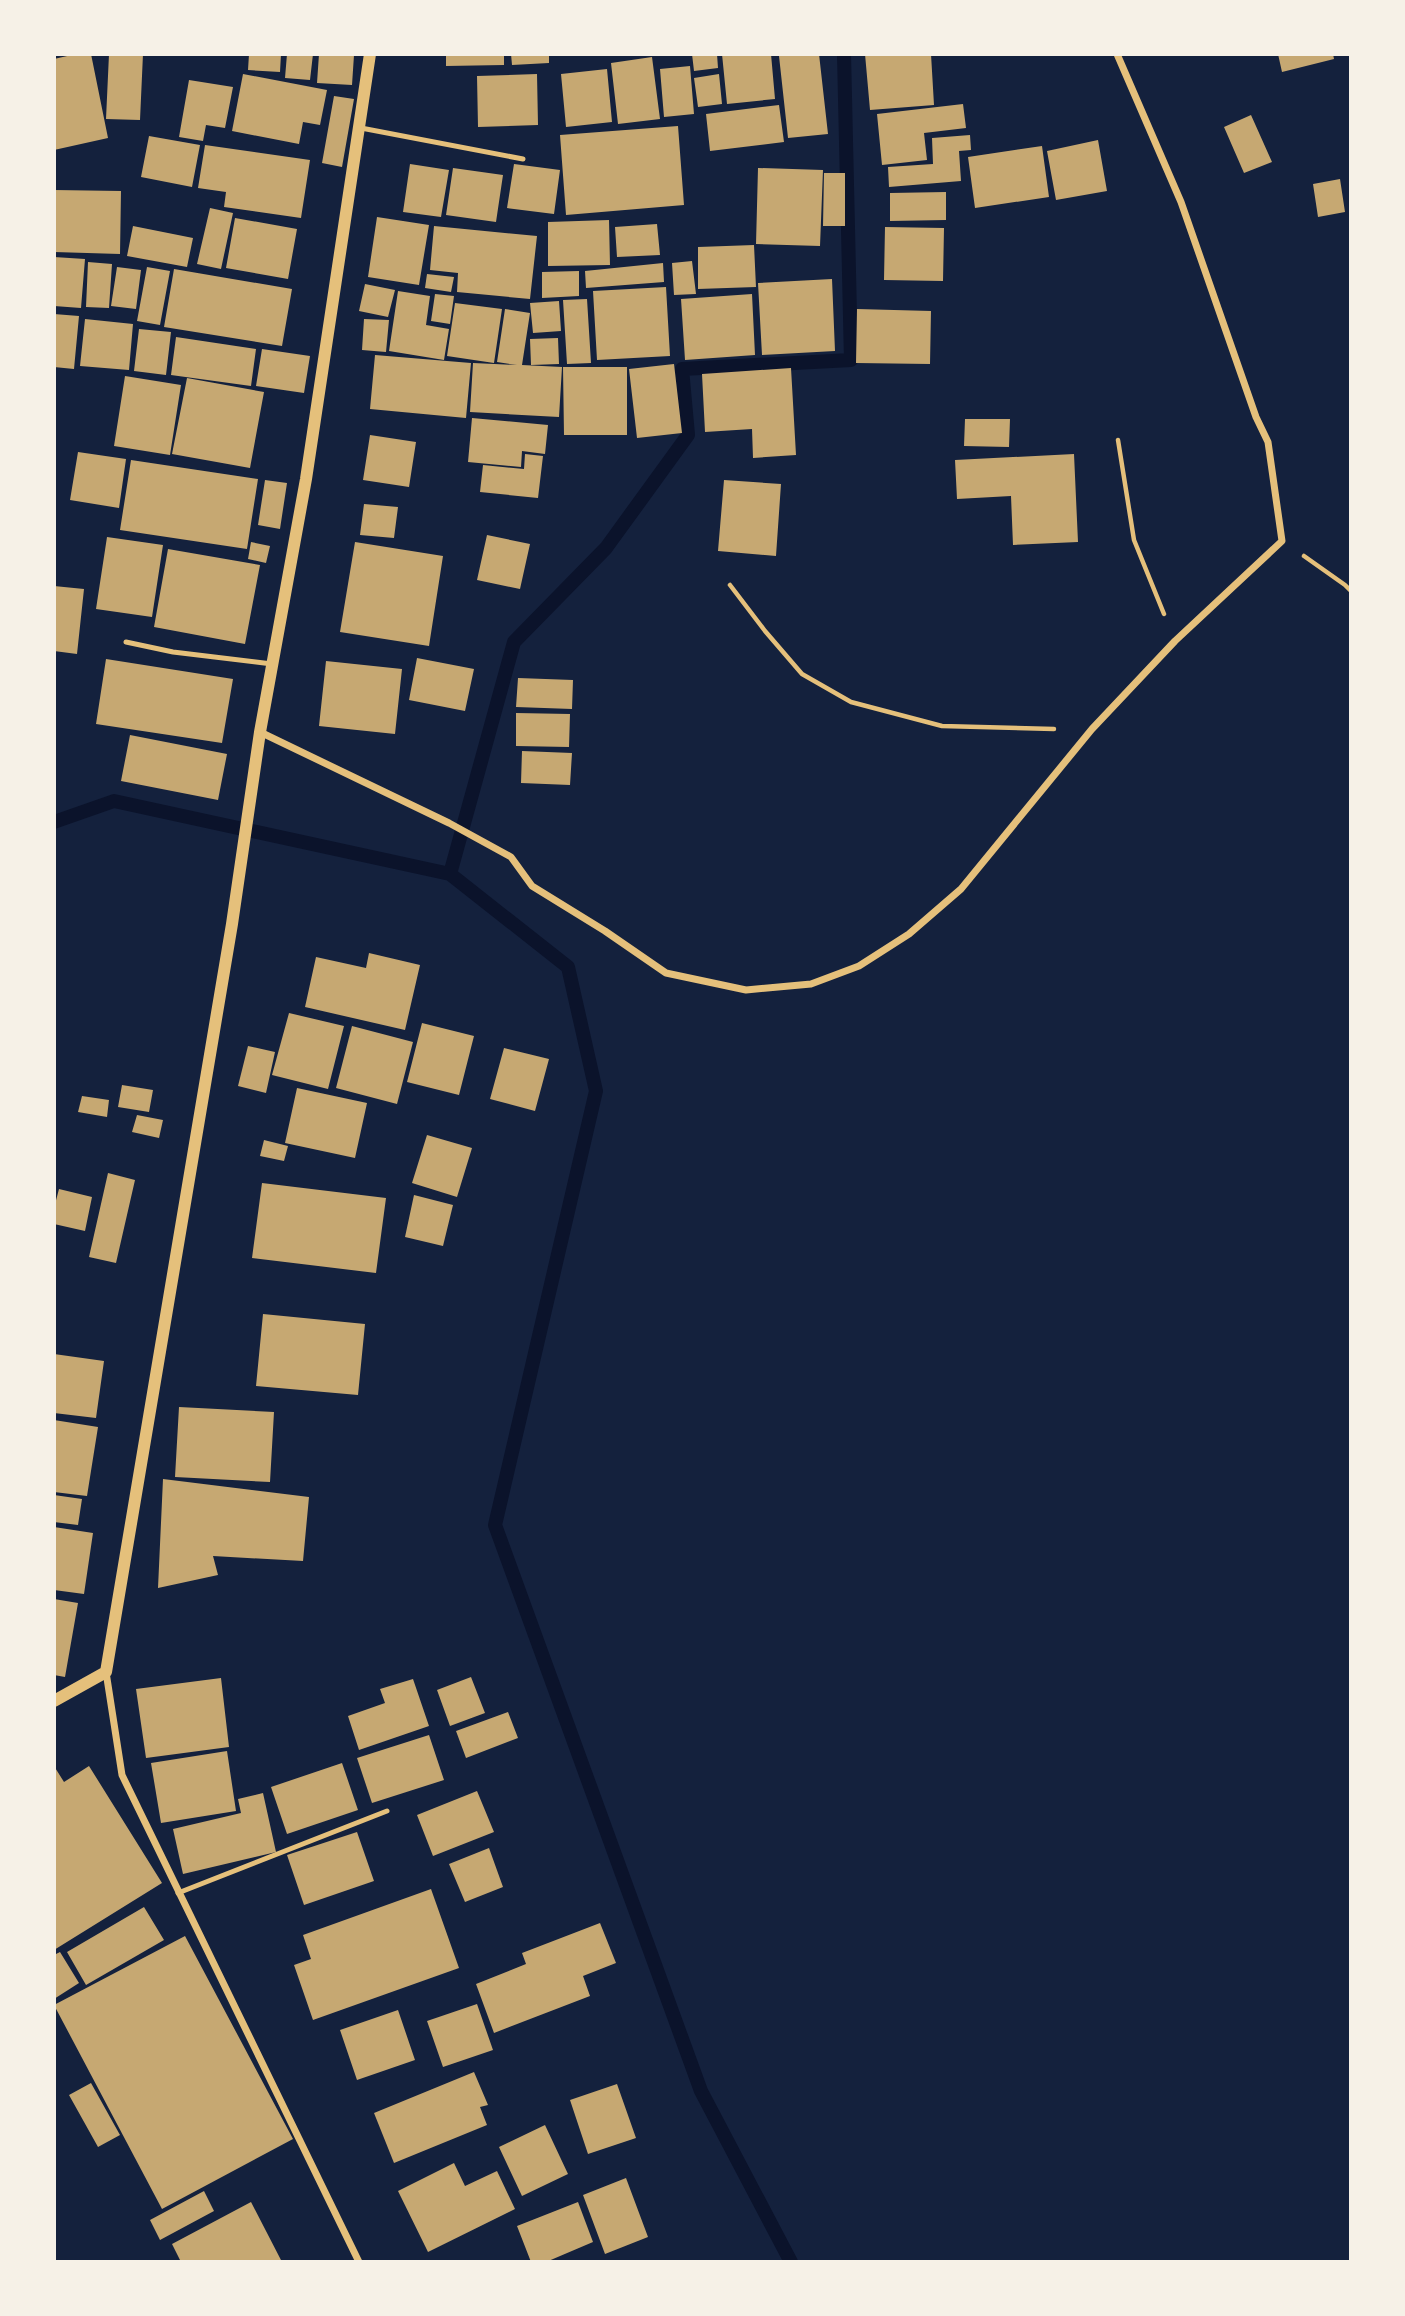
<svg xmlns="http://www.w3.org/2000/svg" width="1405" height="2316" font-family="'Zilla Slab',serif">
	<style>
		.lines { fill: none; stroke-linecap: round; stroke-linejoin: round }
		.stream { stroke: #0b132b; stroke-width: 14 }
		.building { fill: #c6a872 }
		.path { stroke: #e5c07b; stroke-width: 4.5 }
		.service { stroke: #e5c07b; stroke-width: 5 }
		.minor { stroke: #e5c07b; stroke-width: 7 }
		.tertiary { stroke: #e5c07b; stroke-width: 12 }
	</style>
	<rect width="100%" height="100%" fill="#14213d"/>
	<g class="lines">
		<path class="stream" d="M 54,822 L 114,801 L 450,874 L 514,642 L 606,548 L 688,435 L 682,369 L 851,360 L 844,54
			M 450,874 L 568,967 L 596,1091 L 495,1525 L 701,2091 L 791,2262"/>
	</g>
	<path class="building" d="M 76,54 L 91,54 L 108,138 L 54,150 L 54,59 Z
		M 109,54 L 143,54 L 140,120 L 106,119 Z
		M 249,54 L 281,54 L 280,72 L 248,70 Z
		M 287,54 L 313,54 L 310,80 L 285,78 Z
		M 319,54 L 354,55 L 352,85 L 317,83 Z
		M 446,54 L 504,54 L 504,65 L 446,66 Z
		M 511,54 L 549,54 L 549,63 L 512,65 Z
		M 692,54 L 717,54 L 718,68 L 694,71 Z
		M 722,54 L 771,54 L 775,99 L 727,104 Z
		M 797,54 L 819,54 L 828,134 L 788,138 L 779,56 Z
		M 865,54 L 931,54 L 934,105 L 870,110 Z
		M 1278,54 L 1333,54 L 1334,59 L 1282,72 Z
		M 652,57 L 660,119 L 618,124 L 611,63 Z
		M 690,66 L 694,114 L 664,117 L 660,69 Z
		M 607,69 L 612,122 L 566,127 L 561,74 Z
		M 243,74 L 327,90 L 320,125 L 303,122 L 299,144 L 232,131 Z
		M 537,74 L 538,125 L 478,127 L 477,76 Z
		M 719,74 L 722,104 L 698,107 L 694,78 Z
		M 189,80 L 233,87 L 225,128 L 206,125 L 203,141 L 179,137 Z
		M 334,96 L 354,99 L 342,167 L 322,163 Z
		M 963,104 L 966,128 L 924,133 L 927,160 L 882,165 L 877,114 Z
		M 779,105 L 784,142 L 710,151 L 706,114 Z
		M 1251,115 L 1272,162 L 1244,173 L 1224,127 Z
		M 678,126 L 684,205 L 566,215 L 560,135 Z
		M 970,135 L 971,150 L 959,151 L 961,181 L 889,187 L 888,167 L 933,164 L 932,138 Z
		M 149,136 L 200,145 L 192,187 L 141,177 Z
		M 1098,140 L 1107,191 L 1056,200 L 1047,151 Z
		M 205,145 L 310,160 L 301,218 L 224,207 L 226,192 L 198,188 Z
		M 1042,146 L 1049,197 L 975,208 L 968,157 Z
		M 410,164 L 449,170 L 441,217 L 403,212 Z
		M 514,164 L 560,170 L 554,214 L 507,208 Z
		M 453,168 L 503,175 L 496,222 L 446,215 Z
		M 758,168 L 823,170 L 820,246 L 756,244 Z
		M 824,173 L 845,173 L 845,226 L 823,226 Z
		M 1340,179 L 1345,212 L 1318,217 L 1313,184 Z
		M 54,190 L 121,191 L 120,254 L 54,252 Z
		M 946,192 L 946,220 L 890,221 L 890,193 Z
		M 210,208 L 233,213 L 221,269 L 197,264 Z
		M 377,217 L 429,225 L 419,285 L 368,277 Z
		M 235,218 L 297,229 L 288,279 L 226,268 Z
		M 609,220 L 610,265 L 548,266 L 548,222 Z
		M 657,224 L 660,255 L 617,257 L 615,227 Z
		M 133,226 L 193,238 L 187,267 L 127,256 Z
		M 434,226 L 537,236 L 530,299 L 457,292 L 458,273 L 430,270 Z
		M 885,227 L 944,228 L 943,281 L 884,280 Z
		M 754,245 L 756,287 L 698,289 L 698,247 Z
		M 54,257 L 85,259 L 81,308 L 54,306 Z
		M 692,261 L 696,294 L 674,295 L 672,263 Z
		M 88,262 L 112,264 L 109,308 L 86,307 Z
		M 663,263 L 664,282 L 586,288 L 585,271 Z
		M 117,267 L 141,270 L 136,309 L 111,306 Z
		M 147,267 L 170,271 L 160,325 L 137,321 Z
		M 174,269 L 292,289 L 282,346 L 164,327 Z
		M 579,271 L 579,296 L 542,298 L 542,272 Z
		M 427,274 L 454,277 L 451,292 L 425,288 Z
		M 832,279 L 835,351 L 762,355 L 758,283 Z
		M 365,284 L 395,290 L 388,317 L 359,311 Z
		M 666,287 L 670,356 L 597,360 L 593,291 Z
		M 398,291 L 430,296 L 426,325 L 449,329 L 444,360 L 389,351 Z
		M 435,294 L 454,296 L 450,324 L 431,321 Z
		M 752,294 L 755,355 L 685,360 L 681,299 Z
		M 587,299 L 591,363 L 567,364 L 563,300 Z
		M 559,301 L 561,331 L 533,333 L 530,303 Z
		M 455,303 L 502,309 L 494,363 L 447,356 Z
		M 505,309 L 530,313 L 522,365 L 562,367 L 559,417 L 470,412 L 473,363 L 517,365 L 497,362 Z
		M 857,309 L 931,311 L 930,364 L 856,363 Z
		M 54,314 L 79,316 L 74,369 L 54,367 Z
		M 85,319 L 133,324 L 129,370 L 80,366 Z
		M 364,319 L 389,320 L 386,352 L 362,350 Z
		M 139,329 L 171,332 L 166,375 L 134,371 Z
		M 176,337 L 256,349 L 251,386 L 171,375 Z
		M 558,338 L 559,364 L 531,365 L 530,339 Z
		M 262,349 L 310,356 L 304,393 L 256,386 Z
		M 375,355 L 471,363 L 466,418 L 370,409 Z
		M 674,364 L 682,433 L 637,438 L 629,369 Z
		M 563,367 L 627,367 L 627,435 L 564,435 Z
		M 791,368 L 796,455 L 753,458 L 752,429 L 705,432 L 702,374 Z
		M 125,376 L 181,385 L 170,455 L 114,446 Z
		M 187,378 L 264,392 L 250,468 L 172,454 Z
		M 472,418 L 548,425 L 545,454 L 522,451 L 521,467 L 468,462 Z
		M 965,419 L 1010,419 L 1009,447 L 964,446 Z
		M 370,435 L 416,442 L 409,487 L 363,480 Z
		M 78,452 L 126,459 L 119,508 L 70,500 Z
		M 525,454 L 543,456 L 538,498 L 480,492 L 483,465 L 524,469 Z
		M 1074,454 L 1078,542 L 1013,545 L 1011,496 L 957,499 L 955,460 Z
		M 131,460 L 258,479 L 247,549 L 120,530 Z
		M 265,480 L 287,483 L 280,529 L 258,525 Z
		M 724,480 L 781,484 L 776,556 L 718,551 Z
		M 364,504 L 398,507 L 394,538 L 360,535 Z
		M 487,535 L 530,544 L 520,589 L 477,580 Z
		M 107,537 L 163,545 L 152,617 L 96,609 Z
		M 251,542 L 270,546 L 266,563 L 248,559 Z
		M 355,542 L 443,556 L 429,646 L 340,632 Z
		M 168,549 L 260,565 L 245,644 L 154,627 Z
		M 54,586 L 84,589 L 77,654 L 54,651 Z
		M 417,658 L 474,669 L 465,711 L 409,700 Z
		M 106,659 L 233,679 L 222,743 L 96,724 Z
		M 326,661 L 402,669 L 395,734 L 319,726 Z
		M 518,678 L 573,680 L 572,709 L 516,707 Z
		M 516,713 L 570,714 L 569,747 L 516,746 Z
		M 130,735 L 227,754 L 218,800 L 121,781 Z
		M 522,751 L 572,753 L 570,785 L 521,783 Z
		M 369,953 L 420,965 L 405,1030 L 305,1007 L 316,957 L 366,968 Z
		M 289,1013 L 344,1026 L 328,1089 L 272,1075 Z
		M 422,1023 L 474,1036 L 459,1095 L 407,1082 Z
		M 352,1026 L 413,1042 L 397,1104 L 336,1088 Z
		M 248,1046 L 275,1052 L 266,1093 L 238,1086 Z
		M 504,1048 L 549,1059 L 535,1111 L 490,1099 Z
		M 122,1085 L 153,1090 L 149,1112 L 118,1107 Z
		M 297,1088 L 367,1103 L 355,1158 L 285,1143 Z
		M 82,1096 L 109,1100 L 107,1117 L 78,1112 Z
		M 137,1115 L 163,1120 L 159,1138 L 132,1132 Z
		M 427,1135 L 472,1148 L 457,1197 L 412,1183 Z
		M 264,1140 L 288,1146 L 284,1161 L 260,1156 Z
		M 108,1173 L 135,1180 L 116,1263 L 89,1257 Z
		M 262,1183 L 386,1198 L 376,1273 L 252,1258 Z
		M 59,1189 L 92,1197 L 85,1231 L 54,1224 L 54,1208 Z
		M 414,1195 L 453,1205 L 443,1246 L 405,1237 Z
		M 263,1314 L 365,1324 L 358,1395 L 256,1386 Z
		M 54,1354 L 104,1361 L 96,1418 L 54,1413 Z
		M 179,1407 L 274,1412 L 270,1482 L 175,1477 Z
		M 54,1420 L 98,1427 L 87,1496 L 54,1492 Z
		M 163,1479 L 309,1497 L 303,1561 L 213,1556 L 218,1575 L 158,1588 Z
		M 54,1495 L 82,1499 L 78,1525 L 54,1522 Z
		M 54,1527 L 93,1533 L 84,1594 L 54,1590 Z
		M 54,1599 L 78,1603 L 65,1677 L 54,1675 Z
		M 471,1677 L 485,1713 L 450,1726 L 437,1690 Z
		M 221,1678 L 229,1747 L 146,1758 L 136,1689 Z
		M 413,1679 L 429,1726 L 359,1750 L 348,1716 L 385,1703 L 380,1689 Z
		M 508,1712 L 518,1738 L 466,1758 L 456,1731 Z
		M 429,1735 L 444,1780 L 372,1803 L 357,1758 Z
		M 227,1751 L 236,1811 L 161,1823 L 151,1763 Z
		M 342,1763 L 358,1810 L 287,1834 L 271,1787 Z
		M 54,1766 L 64,1782 L 89,1766 L 162,1883 L 54,1950 Z
		M 477,1791 L 494,1832 L 433,1856 L 417,1815 Z
		M 263,1793 L 276,1852 L 183,1874 L 173,1829 L 241,1813 L 238,1799 Z
		M 357,1832 L 374,1881 L 304,1905 L 287,1855 Z
		M 489,1848 L 503,1887 L 465,1902 L 449,1864 Z
		M 431,1889 L 459,1968 L 313,2020 L 294,1965 L 311,1959 L 303,1935 Z
		M 144,1907 L 164,1940 L 86,1985 L 67,1952 Z
		M 600,1923 L 616,1963 L 583,1976 L 590,1996 L 494,2033 L 476,1984 L 526,1964 L 522,1953 Z
		M 185,1936 L 293,2139 L 162,2209 L 54,2005 Z
		M 60,1952 L 79,1983 L 54,1999 L 54,1955 Z
		M 477,2004 L 493,2050 L 443,2067 L 427,2021 Z
		M 398,2010 L 415,2060 L 357,2080 L 340,2030 Z
		M 474,2072 L 488,2105 L 480,2107 L 487,2125 L 394,2163 L 374,2113 Z
		M 91,2083 L 120,2135 L 98,2147 L 69,2095 Z
		M 617,2084 L 636,2138 L 588,2154 L 570,2100 Z
		M 545,2125 L 568,2174 L 522,2196 L 499,2147 Z
		M 454,2163 L 465,2186 L 497,2171 L 515,2209 L 428,2252 L 398,2191 Z
		M 626,2178 L 648,2237 L 605,2254 L 583,2195 Z
		M 204,2191 L 214,2211 L 160,2240 L 150,2220 Z
		M 251,2202 L 282,2262 L 181,2262 L 172,2244 Z
		M 578,2202 L 593,2242 L 546,2262 L 531,2262 L 517,2226 Z"/>
	<g class="lines">
		<path class="path" d="M 1118,440 L 1134,540 L 1164,614
			M 1304,556 L 1345,585 L 1351,591
			M 730,585 L 765,631 L 802,674 L 851,702 L 942,726 L 1054,729"/>
		<path class="service" d="M 361,128 L 523,159
			M 126,642 L 173,652 L 272,664
			M 178,1893 L 387,1811"/>
		<path class="minor" d="M 260,732 L 449,823 L 511,857 L 532,886 L 605,931 L 666,973 L 746,990 L 811,984 L 859,966 L 909,934 L 961,889 L 1092,729 L 1175,641 L 1282,541 L 1268,442 L 1256,417 L 1181,202 L 1117,54
			M 106,1672 L 122,1775 L 359,2262"/>
		<path class="tertiary" d="M 54,1701 L 106,1672 L 232,924 L 260,732 L 306,479 L 370,54"/>
	</g>
	<rect width="1405" height="2316" fill="none" stroke="#f6f1e7" stroke-width="112"/>
</svg>
